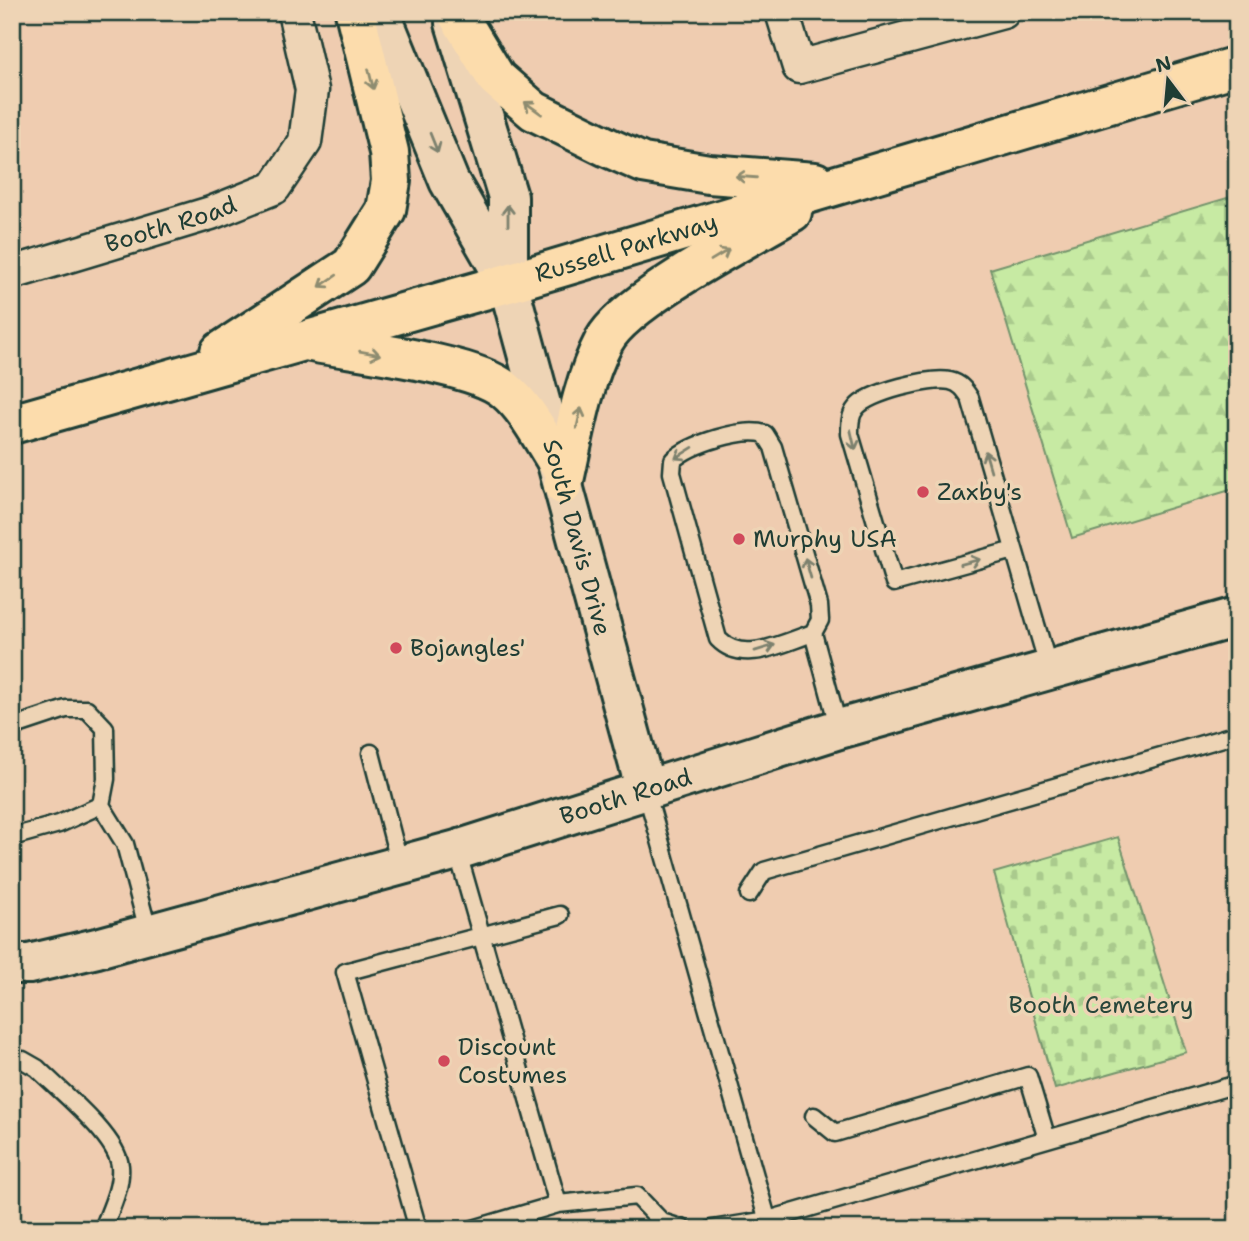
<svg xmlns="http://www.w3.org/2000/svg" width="1249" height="1241" font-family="'Shantell Sans',sans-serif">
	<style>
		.forest { fill: url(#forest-firs); stroke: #73946c; stroke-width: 2 }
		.cemetery { fill: url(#cemetery-stones); stroke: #73946c; stroke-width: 2 }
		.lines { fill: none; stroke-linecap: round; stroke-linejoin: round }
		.lane-casing { stroke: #1f3d34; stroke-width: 21 }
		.street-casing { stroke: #1f3d34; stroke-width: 37 }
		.secondary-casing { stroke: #1f3d34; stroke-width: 44 }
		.primary-casing { stroke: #1f3d34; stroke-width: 44 }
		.lane { stroke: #eed4b5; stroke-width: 16 }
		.street { stroke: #eed4b5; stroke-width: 32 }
		.secondary { stroke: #eed4b5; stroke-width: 38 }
		.primary { stroke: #fcdcac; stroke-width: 38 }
		.oneway { stroke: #8e8c70 }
		.oneway2 { stroke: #7c816e }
		.poi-dot { fill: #d1495b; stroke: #eed4b5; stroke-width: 2.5 }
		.labels { text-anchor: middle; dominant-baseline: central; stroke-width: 7; stroke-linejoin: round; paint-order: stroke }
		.street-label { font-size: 24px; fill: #1f3d34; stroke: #eed4b5 }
		.poi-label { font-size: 24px; fill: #1f3d34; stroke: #eed4b5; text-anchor: start }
		.park-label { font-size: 24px; fill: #27463a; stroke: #eed4b5 }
	</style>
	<defs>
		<pattern id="forest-firs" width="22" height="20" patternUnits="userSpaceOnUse" patternTransform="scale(1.75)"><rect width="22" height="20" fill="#c7eaa3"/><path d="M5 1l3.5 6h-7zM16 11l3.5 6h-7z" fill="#aaca8d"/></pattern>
		<pattern id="cemetery-stones" width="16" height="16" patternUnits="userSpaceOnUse" patternTransform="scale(1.75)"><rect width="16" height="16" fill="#c7eaa3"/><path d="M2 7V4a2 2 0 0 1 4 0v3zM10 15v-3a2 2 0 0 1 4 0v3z" fill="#aaca8d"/></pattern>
	</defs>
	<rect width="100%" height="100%" fill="#efccb0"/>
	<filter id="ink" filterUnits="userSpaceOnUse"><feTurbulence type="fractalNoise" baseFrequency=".0143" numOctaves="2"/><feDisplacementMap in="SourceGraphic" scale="14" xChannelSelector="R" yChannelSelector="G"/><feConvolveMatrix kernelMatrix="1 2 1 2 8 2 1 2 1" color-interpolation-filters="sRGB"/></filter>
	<g filter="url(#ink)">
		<path class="forest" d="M 1237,195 L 1237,488 L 1072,538 L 990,269 Z"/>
		<path class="cemetery" d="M 1118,837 L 1186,1052 L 1055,1089 L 994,873 Z"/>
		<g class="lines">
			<g class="lane-casing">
				<path id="lane" d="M 1014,550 L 894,583 L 850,434 C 850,424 850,415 856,408 C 868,392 931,377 950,381 C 960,383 965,390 970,398 L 1049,669
					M 813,633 C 782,643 743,665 718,639 L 672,473 L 673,460 C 690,444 743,427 765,434 L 773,447 L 819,605 L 820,620 L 813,633 L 839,729
					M 12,727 L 66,709 L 87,709 L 105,728 L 106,779 L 101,805 L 59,824 L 12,837
					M 371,753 L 400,865
					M 646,791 L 770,1229
					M 101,805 L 125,844 L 149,934
					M 457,850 L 558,1204
					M 749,894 L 764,871 L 1237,734
					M 12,1061 L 23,1060 L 37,1068 C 59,1090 117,1136 120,1166 C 122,1187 110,1210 103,1229
					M 814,1116 L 835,1133 L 1028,1076 L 1047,1139
					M 418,1229 L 345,972 L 560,915
					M 473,1229 L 558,1204 L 637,1196 L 662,1222 L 684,1229
					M 712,1229 L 768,1220 L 1237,1084"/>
			</g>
			<g class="street-casing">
				<g id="street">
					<path d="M 782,12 L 799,67 L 1003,12"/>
					<path id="s1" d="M 12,273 L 211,213 L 274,188 L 305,142 L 312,90 L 294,12"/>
				</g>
			</g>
			<g class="secondary-casing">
				<g id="secondary">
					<path id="s2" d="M 380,12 L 449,181 L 508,283 L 646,791"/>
					<path d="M 455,23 L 508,197 L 508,281"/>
					<path id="s3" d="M 12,964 L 29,964 L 97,948 L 457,850 L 839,729 L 1237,617"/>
				</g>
			</g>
			<g class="primary-casing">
				<g id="primary">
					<path d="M 456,12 L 496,78 L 534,111 L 607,147 L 643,163 L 709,174 L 815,182"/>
					<path d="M 311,342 C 357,351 473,363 505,390 C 527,408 541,437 556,460"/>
					<path d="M 220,352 L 351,266 L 386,210 L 391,181 L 389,152 L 355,12"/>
					<path id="s4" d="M 12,424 L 508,283 L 1237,66"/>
					<path d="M 563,485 C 574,437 581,385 604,341 C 626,300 748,238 792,212"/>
				</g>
			</g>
			<use href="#lane" class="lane"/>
			<use href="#street" class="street"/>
			<use href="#secondary" class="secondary"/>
			<use href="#primary" class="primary"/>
		</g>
		<defs><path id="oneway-shaft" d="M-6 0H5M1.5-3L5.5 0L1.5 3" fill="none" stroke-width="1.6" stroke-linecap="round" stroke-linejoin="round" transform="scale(1.75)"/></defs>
		<g class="oneway">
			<use href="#oneway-shaft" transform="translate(371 79) rotate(76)"/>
			<use href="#oneway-shaft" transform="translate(533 108) rotate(-144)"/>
			<use href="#oneway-shaft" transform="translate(746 177) rotate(-176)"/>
			<use href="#oneway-shaft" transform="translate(720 255) rotate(-31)"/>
			<use href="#oneway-shaft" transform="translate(328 281) rotate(146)"/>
			<use href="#oneway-shaft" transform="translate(370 353) rotate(10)"/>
			<use href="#oneway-shaft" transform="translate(579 418) rotate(-77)"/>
		</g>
		<g class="oneway2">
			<use href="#oneway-shaft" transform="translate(434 143) rotate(68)"/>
			<use href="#oneway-shaft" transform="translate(508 215) rotate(-90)"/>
			<use href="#oneway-shaft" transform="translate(853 440) rotate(77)"/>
			<use href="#oneway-shaft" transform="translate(684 453) rotate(148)"/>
			<use href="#oneway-shaft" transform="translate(988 461) rotate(-106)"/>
			<use href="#oneway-shaft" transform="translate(970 562) rotate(-15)"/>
			<use href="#oneway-shaft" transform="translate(808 568) rotate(-106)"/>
			<use href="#oneway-shaft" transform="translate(765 648) rotate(-17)"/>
		</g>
	</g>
	<g class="poi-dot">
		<circle cx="923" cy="492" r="7"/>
		<circle cx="739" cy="539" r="7"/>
		<circle cx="396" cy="648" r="7"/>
		<circle cx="444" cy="1061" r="7"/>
	</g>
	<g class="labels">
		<g class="street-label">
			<text stroke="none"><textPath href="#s1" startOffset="166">Booth Road</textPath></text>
			<text stroke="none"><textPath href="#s4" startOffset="639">Russell Parkway</textPath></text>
			<text stroke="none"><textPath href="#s2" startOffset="564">South Davis Drive</textPath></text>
			<text stroke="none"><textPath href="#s3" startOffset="637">Booth Road</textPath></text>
		</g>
		<g class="poi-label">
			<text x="937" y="492">Zaxby's</text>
			<text x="753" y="539">Murphy USA</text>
			<text x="410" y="648">Bojangles'</text>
			<text x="458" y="1047">Discount<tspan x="458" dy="28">Costumes</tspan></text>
		</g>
		<g class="park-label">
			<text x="1101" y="1005">Booth Cemetery</text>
		</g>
	</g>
	<rect width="1249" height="1241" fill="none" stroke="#eed4b5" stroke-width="42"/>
	<rect x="21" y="21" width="1207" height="1199" fill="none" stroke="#1f3d34" stroke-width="2.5" filter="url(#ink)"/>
	<g transform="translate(1168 80) rotate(344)" stroke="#eed4b5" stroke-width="5" paint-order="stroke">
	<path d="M0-5L12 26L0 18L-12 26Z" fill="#1f3d34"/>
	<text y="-10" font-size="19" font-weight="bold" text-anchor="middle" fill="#1f3d34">N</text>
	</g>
</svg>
